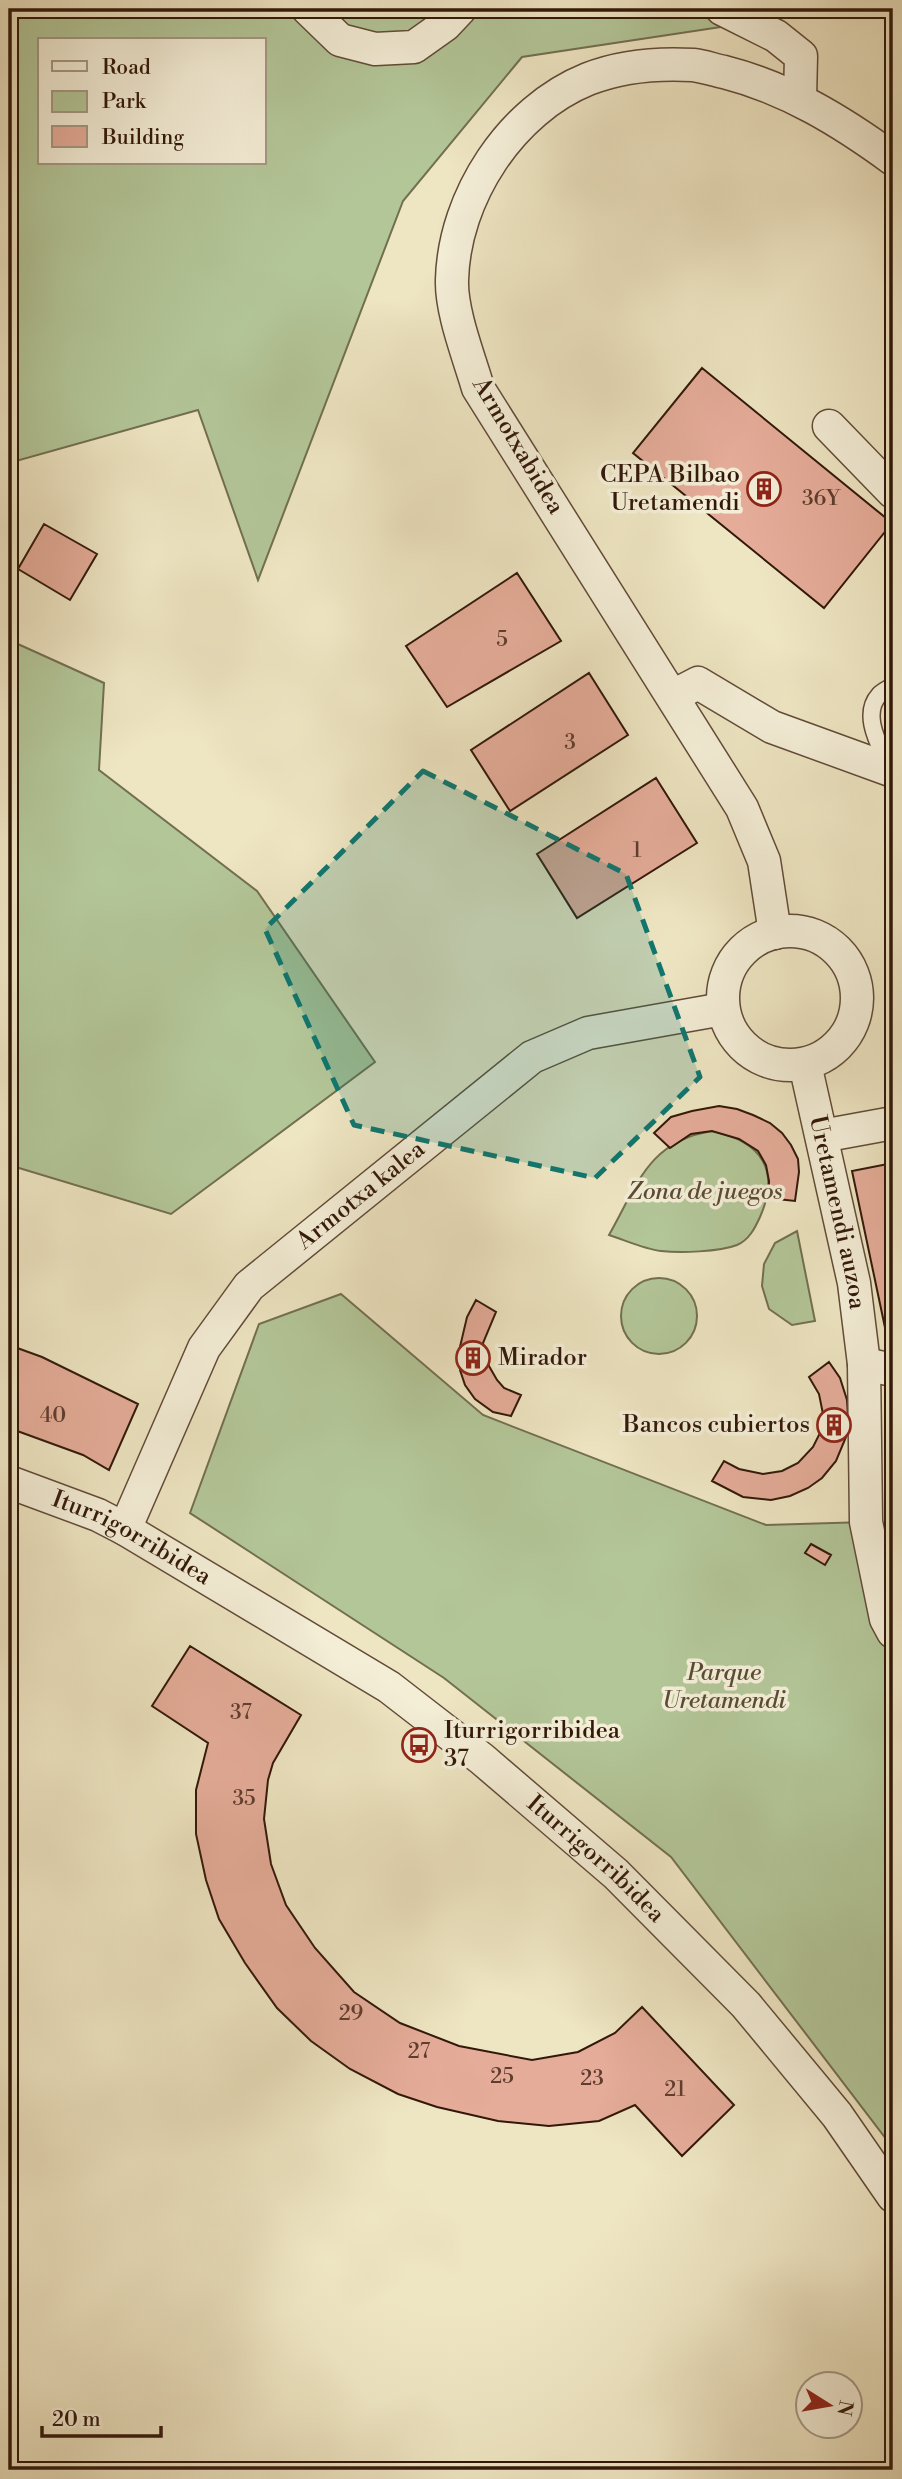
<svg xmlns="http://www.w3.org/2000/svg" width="902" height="2479" font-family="'Libre Bodoni',serif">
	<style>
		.green { fill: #b3c698; stroke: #726f51; stroke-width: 2; fill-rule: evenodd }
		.building { fill: #e5ac99; stroke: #32180a; stroke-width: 2 }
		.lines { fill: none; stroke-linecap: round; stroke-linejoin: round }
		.service-casing { stroke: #614b38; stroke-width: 19 }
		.minor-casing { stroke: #614b38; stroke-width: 35 }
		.service { stroke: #f4eed7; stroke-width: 16 }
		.minor { stroke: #f4eed7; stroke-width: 32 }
		.marked { fill: #0f766e; fill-opacity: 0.2; stroke: #0f766e; stroke-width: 5; stroke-dasharray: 14 9; stroke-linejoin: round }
		.labels { text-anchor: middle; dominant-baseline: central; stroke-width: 7; stroke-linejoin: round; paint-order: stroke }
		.number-label { font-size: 21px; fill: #5f3d2e }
		.street-label { font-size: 24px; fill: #32180a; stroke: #f4eed7 }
		.poi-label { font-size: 24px; fill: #32180a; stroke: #f4eed7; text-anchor: end }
		.park-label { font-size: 24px; font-style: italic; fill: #594c35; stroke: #f4eed7 }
	</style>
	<rect width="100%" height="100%" fill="#eee5c2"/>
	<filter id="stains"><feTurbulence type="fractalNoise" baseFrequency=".00286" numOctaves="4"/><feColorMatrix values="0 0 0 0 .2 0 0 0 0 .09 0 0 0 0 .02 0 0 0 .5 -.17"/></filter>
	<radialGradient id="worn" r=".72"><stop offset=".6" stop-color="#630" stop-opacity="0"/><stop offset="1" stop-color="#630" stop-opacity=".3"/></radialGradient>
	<path class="green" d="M 9,9 L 840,9 L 522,57 L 403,201 L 258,580 L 198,410 L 9,463 ZM 40,40 L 264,40 L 264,163 L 40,163 Z
		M 9,640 L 104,683 L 99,770 L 257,891 L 375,1062 L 171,1214 L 9,1165 Z
		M 712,1131 C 761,1141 781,1170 760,1217 C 755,1228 749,1240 737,1245 C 719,1252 680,1253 661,1251 C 644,1249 625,1240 609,1235 C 637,1186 648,1141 712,1131 Z
		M 797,1231 L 815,1321 L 792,1325 L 769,1309 L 762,1286 L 764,1264 L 775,1243 Z
		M621 1316a38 38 0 1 1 76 0a38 38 0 1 1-76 0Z
		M 341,1294 L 483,1415 L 766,1525 L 866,1522 L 893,1632 L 893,2148 L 671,1857 L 444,1678 L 190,1513 L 259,1324 Z"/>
	<path class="building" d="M 702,368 L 892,523 L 824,608 L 633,453 Z
		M 44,524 L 97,554 L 70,600 L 18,569 Z
		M 517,573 L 561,641 L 447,707 L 406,646 Z
		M 589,673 L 628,735 L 510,811 L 471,750 Z
		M 656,778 L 697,843 L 577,918 L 537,854 Z
		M 719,1106 L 737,1109 L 753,1115 L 770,1123 L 782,1133 L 791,1145 L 798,1159 L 799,1172 L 795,1201 L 768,1198 L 769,1181 L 766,1165 L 758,1151 L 739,1139 L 712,1131 L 691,1134 L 670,1148 L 654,1133 L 671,1117 L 692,1111 Z
		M 893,1163 L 893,1336 L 887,1337 L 852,1171 Z
		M 476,1300 L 496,1312 L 483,1343 L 489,1366 L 497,1380 L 504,1388 L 521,1395 L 511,1416 L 493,1412 L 475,1399 L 465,1385 L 460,1370 L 459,1351 L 467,1317 Z
		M 9,1345 L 42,1357 L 138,1404 L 109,1470 L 83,1455 L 9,1428 Z
		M 829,1362 L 840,1378 L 847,1400 L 848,1416 L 846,1437 L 836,1461 L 822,1478 L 808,1488 L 790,1496 L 771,1500 L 743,1497 L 712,1481 L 724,1461 L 739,1469 L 763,1474 L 782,1471 L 798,1463 L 813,1447 L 820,1433 L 823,1414 L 819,1394 L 809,1377 Z
		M 811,1544 L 831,1555 L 825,1565 L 805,1553 Z
		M 190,1646 L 301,1715 L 273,1763 L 268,1780 L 264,1819 L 271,1864 L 286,1905 L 315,1948 L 354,1992 L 400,2023 L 459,2046 L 532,2060 L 578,2052 L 615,2033 L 642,2007 L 734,2105 L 682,2156 L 635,2105 L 599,2121 L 549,2126 L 498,2121 L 437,2107 L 398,2094 L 350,2069 L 311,2041 L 277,2008 L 245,1963 L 219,1919 L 206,1880 L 196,1834 L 196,1790 L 208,1743 L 152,1706 Z"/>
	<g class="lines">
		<g class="service-casing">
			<path id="service" d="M 890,770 C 882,749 860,716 879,695 C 883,691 889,688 893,686
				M 870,1543 L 893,1548"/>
		</g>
		<g class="minor-casing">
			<g id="minor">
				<path d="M 308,9 L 340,40 L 375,49 L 414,47 L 445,25 L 460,9"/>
				<path d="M 722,9 L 776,36 L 801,56 L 800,99"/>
				<path d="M 829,426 L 893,492"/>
				<path d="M 673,696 L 698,683 L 772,727 L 893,771"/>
				<circle cx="790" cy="998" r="67"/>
				<path d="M 775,933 L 764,861 L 742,808 L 478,388 C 469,357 451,312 452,280 C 454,197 511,110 588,79 C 621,66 658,63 693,65 C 703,66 714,70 724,72 C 787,88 841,121 893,159"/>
				<path id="s1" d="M 805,1064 L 854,1283 L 864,1364 L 866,1522 L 886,1619 L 893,1632"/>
				<path d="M 822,1136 L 893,1123"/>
				<path d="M 864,1364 L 893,1370"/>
				<path id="s2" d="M 9,1482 L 98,1515 L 125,1529 L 389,1687 L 482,1759 L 616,1874 L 746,2005 L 837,2115 L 893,2196"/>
				<path id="s3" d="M 125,1529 L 204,1348 L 249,1286 L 532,1057 L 588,1033 L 723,1009"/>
			</g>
		</g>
		<use href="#service" class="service"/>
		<use href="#minor" class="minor"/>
	</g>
	<path class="marked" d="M 423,771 L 626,874 L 700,1077 L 595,1178 L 354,1125 L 265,929 Z"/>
	<defs>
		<g id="building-ring" transform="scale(1.75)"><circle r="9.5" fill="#f4eed7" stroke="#8f2418" stroke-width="1.5"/><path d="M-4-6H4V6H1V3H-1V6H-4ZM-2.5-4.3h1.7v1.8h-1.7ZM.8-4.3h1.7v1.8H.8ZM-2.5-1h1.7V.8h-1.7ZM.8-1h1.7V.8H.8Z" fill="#8f2418"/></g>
		<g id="bus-ring" transform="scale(1.75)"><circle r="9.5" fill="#f4eed7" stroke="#8f2418" stroke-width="1.5"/><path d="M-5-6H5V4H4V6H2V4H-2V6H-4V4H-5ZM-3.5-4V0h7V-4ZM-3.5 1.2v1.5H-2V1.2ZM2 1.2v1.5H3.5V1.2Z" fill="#8f2418"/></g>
	</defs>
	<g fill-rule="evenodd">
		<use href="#building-ring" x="764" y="489"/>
		<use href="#building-ring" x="473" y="1358"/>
		<use href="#building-ring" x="834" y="1425"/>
		<use href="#bus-ring" x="419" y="1745"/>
	</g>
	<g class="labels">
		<g class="number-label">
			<text x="821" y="499">36Y</text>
			<text x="502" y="640">5</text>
			<text x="570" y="743">3</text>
			<text x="637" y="851">1</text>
			<text x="53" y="1416">40</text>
			<text x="241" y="1713">37</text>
			<text x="244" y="1799">35</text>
			<text x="351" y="2014">29</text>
			<text x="419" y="2052">27</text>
			<text x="502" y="2077">25</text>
			<text x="592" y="2079">23</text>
			<text x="675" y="2090">21</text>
		</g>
		<g class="street-label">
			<text transform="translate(518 446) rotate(59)">Armotxabidea</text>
			<text stroke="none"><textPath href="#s3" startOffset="418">Armotxa kalea</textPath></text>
			<text stroke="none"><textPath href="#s1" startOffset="152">Uretamendi auzoa</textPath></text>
			<text stroke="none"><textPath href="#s2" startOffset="135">Iturrigorribidea</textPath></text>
			<text stroke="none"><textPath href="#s2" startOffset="702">Iturrigorribidea</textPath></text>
		</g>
		<g class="poi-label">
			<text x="740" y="475">CEPA Bilbao<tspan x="740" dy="28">Uretamendi</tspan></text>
			<text x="498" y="1358" text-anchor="start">Mirador</text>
			<text x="810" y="1425">Bancos cubiertos</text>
			<text x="444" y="1731" text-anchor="start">Iturrigorribidea<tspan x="444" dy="28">37</tspan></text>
		</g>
		<g class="park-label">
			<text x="705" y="1192">Zona de juegos</text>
			<text x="724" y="1673">Parque<tspan x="724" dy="28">Uretamendi</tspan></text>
		</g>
	</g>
	<rect width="902" height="2479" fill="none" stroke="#eee5c2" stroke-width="35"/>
	<rect x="10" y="10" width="881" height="2458" fill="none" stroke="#32180a" stroke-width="3.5"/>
	<rect x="18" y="18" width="867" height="2444" fill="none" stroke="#32180a" stroke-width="2"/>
	<rect x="38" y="38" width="228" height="126" fill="#f4eed7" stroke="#a69885" stroke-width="2"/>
	<rect x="52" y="61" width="35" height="10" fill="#f4eed7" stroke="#a69885" stroke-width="2"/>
	<text x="102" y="74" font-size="21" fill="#32180a">Road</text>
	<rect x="52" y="91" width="35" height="21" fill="#b3c698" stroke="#a69885" stroke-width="2"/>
	<text x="102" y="108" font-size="21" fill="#32180a">Park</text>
	<rect x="52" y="126" width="35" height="21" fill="#e5ac99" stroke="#a69885" stroke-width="2"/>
	<text x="102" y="144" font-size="21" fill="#32180a">Building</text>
	<g transform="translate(829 2405) rotate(101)"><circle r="33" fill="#f4eed7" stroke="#a69885" stroke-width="2"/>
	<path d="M0-5L12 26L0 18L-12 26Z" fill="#8f2418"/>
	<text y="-10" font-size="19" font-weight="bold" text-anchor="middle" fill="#32180a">N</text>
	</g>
	<path d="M42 2426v10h119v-10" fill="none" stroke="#32180a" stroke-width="3.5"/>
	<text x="52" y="2426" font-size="21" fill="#32180a" stroke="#f4eed7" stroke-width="5" paint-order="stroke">20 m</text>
	<rect width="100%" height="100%" filter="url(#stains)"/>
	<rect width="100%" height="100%" fill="url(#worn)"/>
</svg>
